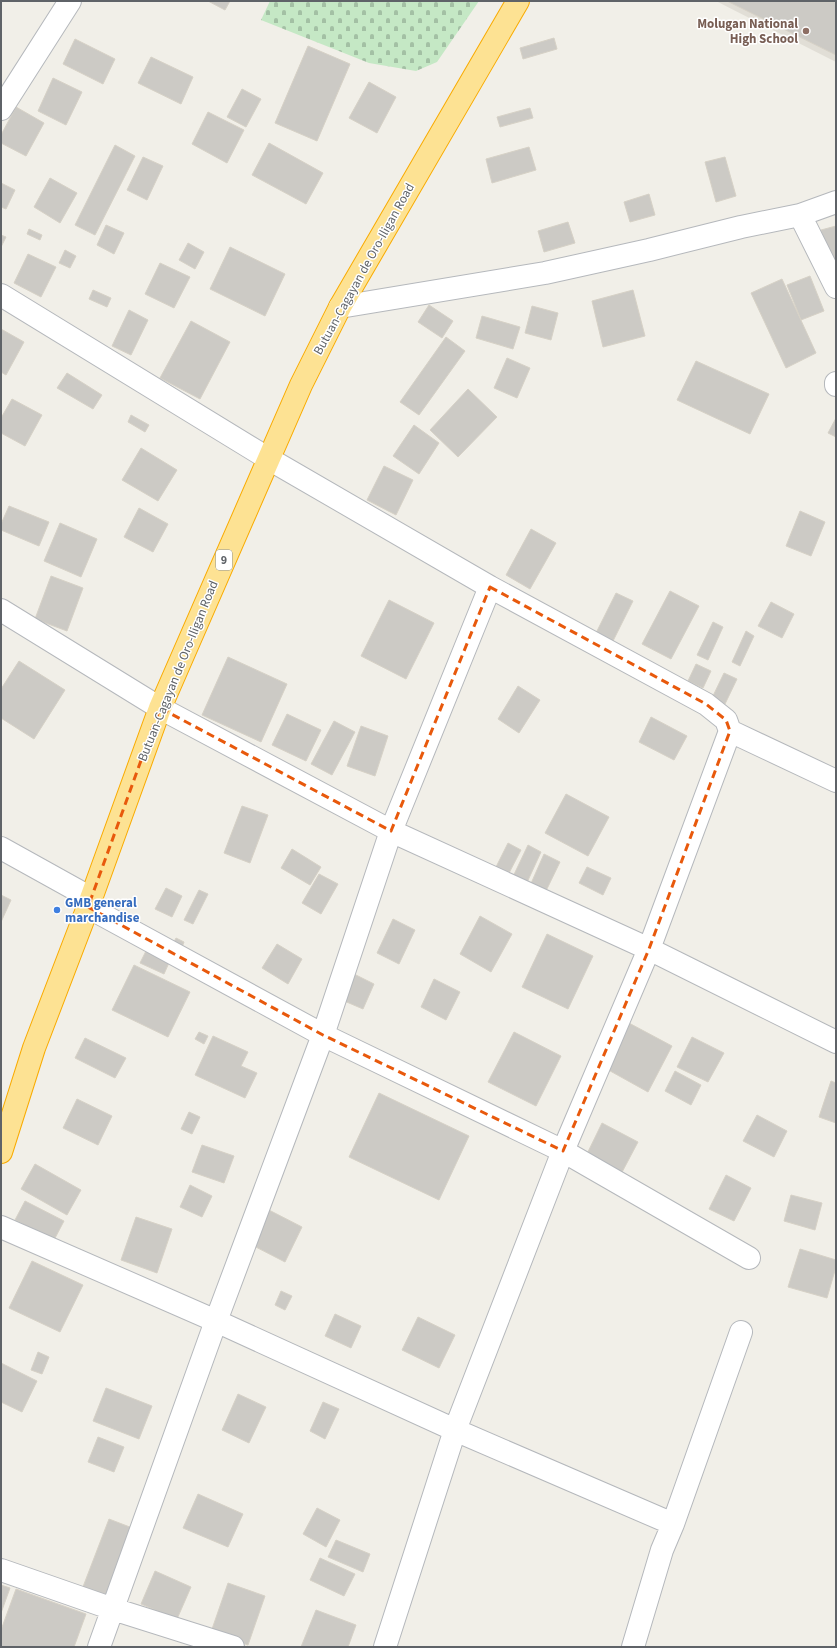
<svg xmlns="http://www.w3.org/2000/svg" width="837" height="1648" font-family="'Source Sans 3',sans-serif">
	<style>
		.education { fill: #e1ded6 }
		.cemetery { fill: url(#cemetery-stones) }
		.building { fill: #cccac5; stroke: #d6d1c6 }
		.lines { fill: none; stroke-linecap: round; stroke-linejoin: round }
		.street-casing { stroke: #b5b8bc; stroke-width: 24 }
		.highway-casing { stroke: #f9ab00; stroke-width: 24 }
		.street { stroke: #fff; stroke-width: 22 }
		.highway { stroke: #fde293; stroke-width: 22 }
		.marked { fill: none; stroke: #e8590c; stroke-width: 3; stroke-dasharray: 8 5; stroke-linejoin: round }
		.education-dot { fill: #8d6e63; stroke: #fff; stroke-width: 1.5 }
		.shop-dot { fill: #3f7fe0; stroke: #fff; stroke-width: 1.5 }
		.labels { text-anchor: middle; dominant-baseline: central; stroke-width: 3; stroke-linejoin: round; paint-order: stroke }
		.shield { fill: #fff; stroke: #8f9295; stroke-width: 1 }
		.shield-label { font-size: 12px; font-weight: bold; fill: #5f6368 }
		.education-label { font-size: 13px; font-weight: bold; fill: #785e54; stroke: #fff; text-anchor: end }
		.street-label { font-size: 13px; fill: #5f6368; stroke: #fff }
		.shop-label { font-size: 13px; font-weight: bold; fill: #366cbe; stroke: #fff; text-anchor: start }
	</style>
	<defs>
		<pattern id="cemetery-stones" width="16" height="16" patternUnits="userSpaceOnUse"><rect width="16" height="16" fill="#c5e8c5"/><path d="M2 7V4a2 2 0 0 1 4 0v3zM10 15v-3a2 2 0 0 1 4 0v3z" fill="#a3c0a4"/></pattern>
	</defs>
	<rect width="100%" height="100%" fill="#f1efe8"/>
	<path class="education" d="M 716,1 L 836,1 L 836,62 Z"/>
	<path class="cemetery" d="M 270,1 L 479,1 L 437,62 L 416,71 L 369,63 L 261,20 Z"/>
	<path class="building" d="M 208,1 L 230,1 L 225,10 Z
		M 727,1 L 836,2 L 836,55 Z
		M 554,38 L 557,49 L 523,59 L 520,48 Z
		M 75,39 L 115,59 L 103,84 L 63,64 Z
		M 308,46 L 350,64 L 317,141 L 275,123 Z
		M 151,57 L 193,77 L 181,104 L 138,83 Z
		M 53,78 L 82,92 L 66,125 L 38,111 Z
		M 369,82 L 396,97 L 377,133 L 349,118 Z
		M 242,89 L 261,99 L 246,127 L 227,117 Z
		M 16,107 L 44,123 L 26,156 L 1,143 L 1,135 Z
		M 530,108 L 533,118 L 500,127 L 497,117 Z
		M 208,112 L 244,130 L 227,163 L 192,144 Z
		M 269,143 L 323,173 L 306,204 L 252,175 Z
		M 115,145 L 135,156 L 95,235 L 75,225 Z
		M 529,147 L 536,170 L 492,183 L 486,159 Z
		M 143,157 L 163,166 L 147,200 L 127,190 Z
		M 725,157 L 736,196 L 716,202 L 705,162 Z
		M 50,178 L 77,193 L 60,223 L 34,207 Z
		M 1,183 L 15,190 L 6,209 L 1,207 Z
		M 649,194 L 655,215 L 630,222 L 624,202 Z
		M 568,222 L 575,243 L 544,252 L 538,231 Z
		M 106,225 L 124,233 L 114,254 L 97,245 Z
		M 836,226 L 836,263 L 830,265 L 821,230 Z
		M 29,229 L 42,235 L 40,240 L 27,234 Z
		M 1,235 L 6,237 L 1,247 Z
		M 188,243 L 204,252 L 195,269 L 179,260 Z
		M 230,247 L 285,274 L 265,316 L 210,289 Z
		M 65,250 L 76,256 L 70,268 L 59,263 Z
		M 28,254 L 56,267 L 41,297 L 14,283 Z
		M 160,263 L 190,277 L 174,308 L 145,294 Z
		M 810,276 L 824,311 L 801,320 L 787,285 Z
		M 782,279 L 816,353 L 786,368 L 751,293 Z
		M 93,290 L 111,298 L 107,307 L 89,299 Z
		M 633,290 L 645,336 L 603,347 L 592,301 Z
		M 429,305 L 453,321 L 442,338 L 418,322 Z
		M 532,306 L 558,313 L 551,340 L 525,333 Z
		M 129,310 L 148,320 L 131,355 L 112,346 Z
		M 482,316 L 520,327 L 513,349 L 476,338 Z
		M 191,321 L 230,342 L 200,399 L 160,378 Z
		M 1,329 L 24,342 L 6,375 L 1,372 Z
		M 446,337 L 465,351 L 419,415 L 400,402 Z
		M 507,358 L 530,368 L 517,398 L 494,388 Z
		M 696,361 L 769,394 L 750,434 L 677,400 Z
		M 67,373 L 102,395 L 93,409 L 57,388 Z
		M 468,389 L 497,417 L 458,457 L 430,430 Z
		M 12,399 L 42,415 L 25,446 L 1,433 L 1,418 Z
		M 131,415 L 149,425 L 145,432 L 128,422 Z
		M 836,418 L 836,437 L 828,433 Z
		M 414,425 L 439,443 L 419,474 L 393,456 Z
		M 141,448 L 177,470 L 158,501 L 122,480 Z
		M 384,466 L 413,480 L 396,515 L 367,500 Z
		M 9,506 L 49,522 L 39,546 L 1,530 L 1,524 Z
		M 139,508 L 168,524 L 153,552 L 124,537 Z
		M 800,511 L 825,522 L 811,556 L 786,546 Z
		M 60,523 L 97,539 L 81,577 L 44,561 Z
		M 531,529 L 556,543 L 530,589 L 506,575 Z
		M 51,576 L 83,588 L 67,631 L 35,619 Z
		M 670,591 L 699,606 L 671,659 L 642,644 Z
		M 616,593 L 633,601 L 613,641 L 596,633 Z
		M 389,600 L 434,623 L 406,679 L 361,656 Z
		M 771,602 L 794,614 L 782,638 L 758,626 Z
		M 713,622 L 723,627 L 708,660 L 697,655 Z
		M 746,631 L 754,636 L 740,666 L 732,662 Z
		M 228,657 L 287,684 L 261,742 L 202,715 Z
		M 19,661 L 65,690 L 34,739 L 1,718 L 1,689 Z
		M 696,664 L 711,671 L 703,688 L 688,681 Z
		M 724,673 L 737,679 L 725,704 L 712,698 Z
		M 518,686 L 540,700 L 519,733 L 498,719 Z
		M 287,714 L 321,730 L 306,761 L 272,745 Z
		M 651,717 L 687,736 L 674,760 L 639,742 Z
		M 334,721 L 355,732 L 332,775 L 311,764 Z
		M 361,726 L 388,736 L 375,776 L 347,766 Z
		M 566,794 L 609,817 L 588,856 L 545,833 Z
		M 242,806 L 268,815 L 250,863 L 224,853 Z
		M 508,843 L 521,850 L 507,877 L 494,871 Z
		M 528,845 L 541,852 L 524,889 L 510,883 Z
		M 292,849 L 321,867 L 310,885 L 281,868 Z
		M 544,854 L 560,862 L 544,895 L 529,888 Z
		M 587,867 L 611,878 L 603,895 L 579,883 Z
		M 319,874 L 338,884 L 321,914 L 302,903 Z
		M 166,888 L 182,896 L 172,917 L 155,909 Z
		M 199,890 L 208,894 L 193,924 L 184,920 Z
		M 1,895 L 11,900 L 1,922 Z
		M 480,916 L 512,934 L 491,972 L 460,954 Z
		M 393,919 L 415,930 L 399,964 L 377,953 Z
		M 547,934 L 593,956 L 568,1009 L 522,987 Z
		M 176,938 L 184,942 L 181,950 L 172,946 Z
		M 277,944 L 302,959 L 288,984 L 262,968 Z
		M 149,945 L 172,956 L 164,974 L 140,963 Z
		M 134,965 L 190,992 L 168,1037 L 112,1010 Z
		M 354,974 L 374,984 L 363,1009 L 342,1000 Z
		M 434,979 L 460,992 L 446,1020 L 421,1007 Z
		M 627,1022 L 672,1046 L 648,1092 L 603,1067 Z
		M 199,1032 L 208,1036 L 204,1044 L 195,1039 Z
		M 514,1032 L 561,1056 L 536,1106 L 488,1082 Z
		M 213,1036 L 248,1052 L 241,1066 L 257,1073 L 245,1098 L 195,1075 Z
		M 692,1037 L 724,1053 L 708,1082 L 677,1067 Z
		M 85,1038 L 126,1058 L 115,1078 L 75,1058 Z
		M 675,1071 L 701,1085 L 691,1105 L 665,1091 Z
		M 831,1081 L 836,1083 L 836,1123 L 819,1117 Z
		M 379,1093 L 469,1136 L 439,1200 L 349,1157 Z
		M 77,1099 L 112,1116 L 98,1145 L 63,1128 Z
		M 189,1112 L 200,1117 L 192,1134 L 181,1129 Z
		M 757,1115 L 787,1131 L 774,1157 L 743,1141 Z
		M 602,1123 L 638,1142 L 620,1176 L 585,1158 Z
		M 202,1145 L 234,1156 L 224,1183 L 192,1172 Z
		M 35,1164 L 81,1190 L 67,1215 L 21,1189 Z
		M 726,1175 L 751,1188 L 734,1221 L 709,1209 Z
		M 190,1185 L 212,1196 L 202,1217 L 180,1207 Z
		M 791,1195 L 822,1203 L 815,1230 L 784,1221 Z
		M 25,1201 L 64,1221 L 54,1240 L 15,1220 Z
		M 265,1208 L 302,1227 L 285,1262 L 248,1243 Z
		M 136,1217 L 172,1229 L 157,1273 L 121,1260 Z
		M 800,1249 L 836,1260 L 836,1267 L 827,1298 L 788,1287 Z
		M 32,1261 L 83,1285 L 60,1332 L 9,1308 Z
		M 281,1291 L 292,1296 L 285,1310 L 275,1305 Z
		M 335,1314 L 361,1326 L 351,1348 L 325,1336 Z
		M 418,1317 L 455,1335 L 439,1368 L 402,1350 Z
		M 38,1352 L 49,1357 L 42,1374 L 31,1370 Z
		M 1,1363 L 37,1381 L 22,1412 L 1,1402 Z
		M 106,1388 L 152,1406 L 139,1439 L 93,1421 Z
		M 238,1394 L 266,1407 L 249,1443 L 222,1430 Z
		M 323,1402 L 339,1409 L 325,1439 L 310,1431 Z
		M 98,1437 L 124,1447 L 114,1472 L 88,1462 Z
		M 198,1494 L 243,1514 L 228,1547 L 183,1528 Z
		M 317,1508 L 340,1520 L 326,1547 L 303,1534 Z
		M 109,1519 L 135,1529 L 107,1602 L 81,1592 Z
		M 336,1540 L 370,1554 L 363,1572 L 328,1557 Z
		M 320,1558 L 355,1574 L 344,1596 L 310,1580 Z
		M 155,1571 L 191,1587 L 177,1619 L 141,1604 Z
		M 228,1583 L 265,1596 L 248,1645 L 211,1632 Z
		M 1,1585 L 10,1588 L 1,1613 Z
		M 16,1589 L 86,1614 L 74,1647 L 1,1647 L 1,1630 Z
		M 316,1610 L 356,1625 L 348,1647 L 301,1647 Z"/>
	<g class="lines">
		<g class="street-casing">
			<path id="street" d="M 1,109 L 70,1
				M 800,215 L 836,287
				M 1,295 L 269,459 L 490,587 L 706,704 L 726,720 L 730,731 L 649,949 L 563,1151 L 455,1430 L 385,1647
				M 340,307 L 545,273 L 649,250 L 741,227 L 800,215 L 836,202
				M 836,385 L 836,383
				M 1,610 L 160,708 L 391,831 L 649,949 L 836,1042
				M 730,731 L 836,781
				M 1,848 L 91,898
				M 88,907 L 323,1035 L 563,1151 L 749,1258
				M 1,1227 L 216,1321 L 455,1430 L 673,1524
				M 1,1570 L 113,1609 L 233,1647
				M 99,1647 L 216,1321 L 323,1035 L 391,831 L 490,587
				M 633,1647 L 662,1550 L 673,1524 L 741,1332"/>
		</g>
		<g class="highway-casing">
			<path id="highway" d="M 1,1152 L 34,1048 L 88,907 L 160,708 L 301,385 L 340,307 L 518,1"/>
		</g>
		<use href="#street" class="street"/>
		<use href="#highway" class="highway"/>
	</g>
	<path class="marked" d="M 490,587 L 706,704 L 726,720 L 730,731 L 649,949 L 563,1151 L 323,1035 L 88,907 L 160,708 L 391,831 Z"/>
	<circle class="education-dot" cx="806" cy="31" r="4"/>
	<circle class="shop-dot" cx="57" cy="910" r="4"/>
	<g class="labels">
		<rect class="shield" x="216" y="550" width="16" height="20" rx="3"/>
		<g class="shield-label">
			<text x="224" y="560">9</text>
		</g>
		<g class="education-label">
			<text x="798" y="24">Molugan National<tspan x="798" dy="15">High School</tspan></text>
		</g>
		<g class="street-label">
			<text transform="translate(364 269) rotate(-61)">Butuan-Cagayan de Oro-Iligan Road</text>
			<text transform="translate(178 671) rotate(-68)">Butuan-Cagayan de Oro-Iligan Road</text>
		</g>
		<g class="shop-label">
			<text x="65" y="903">GMB general<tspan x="65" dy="15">marchandise</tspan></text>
		</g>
	</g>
	<rect width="837" height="1648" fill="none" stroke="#5f6368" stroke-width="4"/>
</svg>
